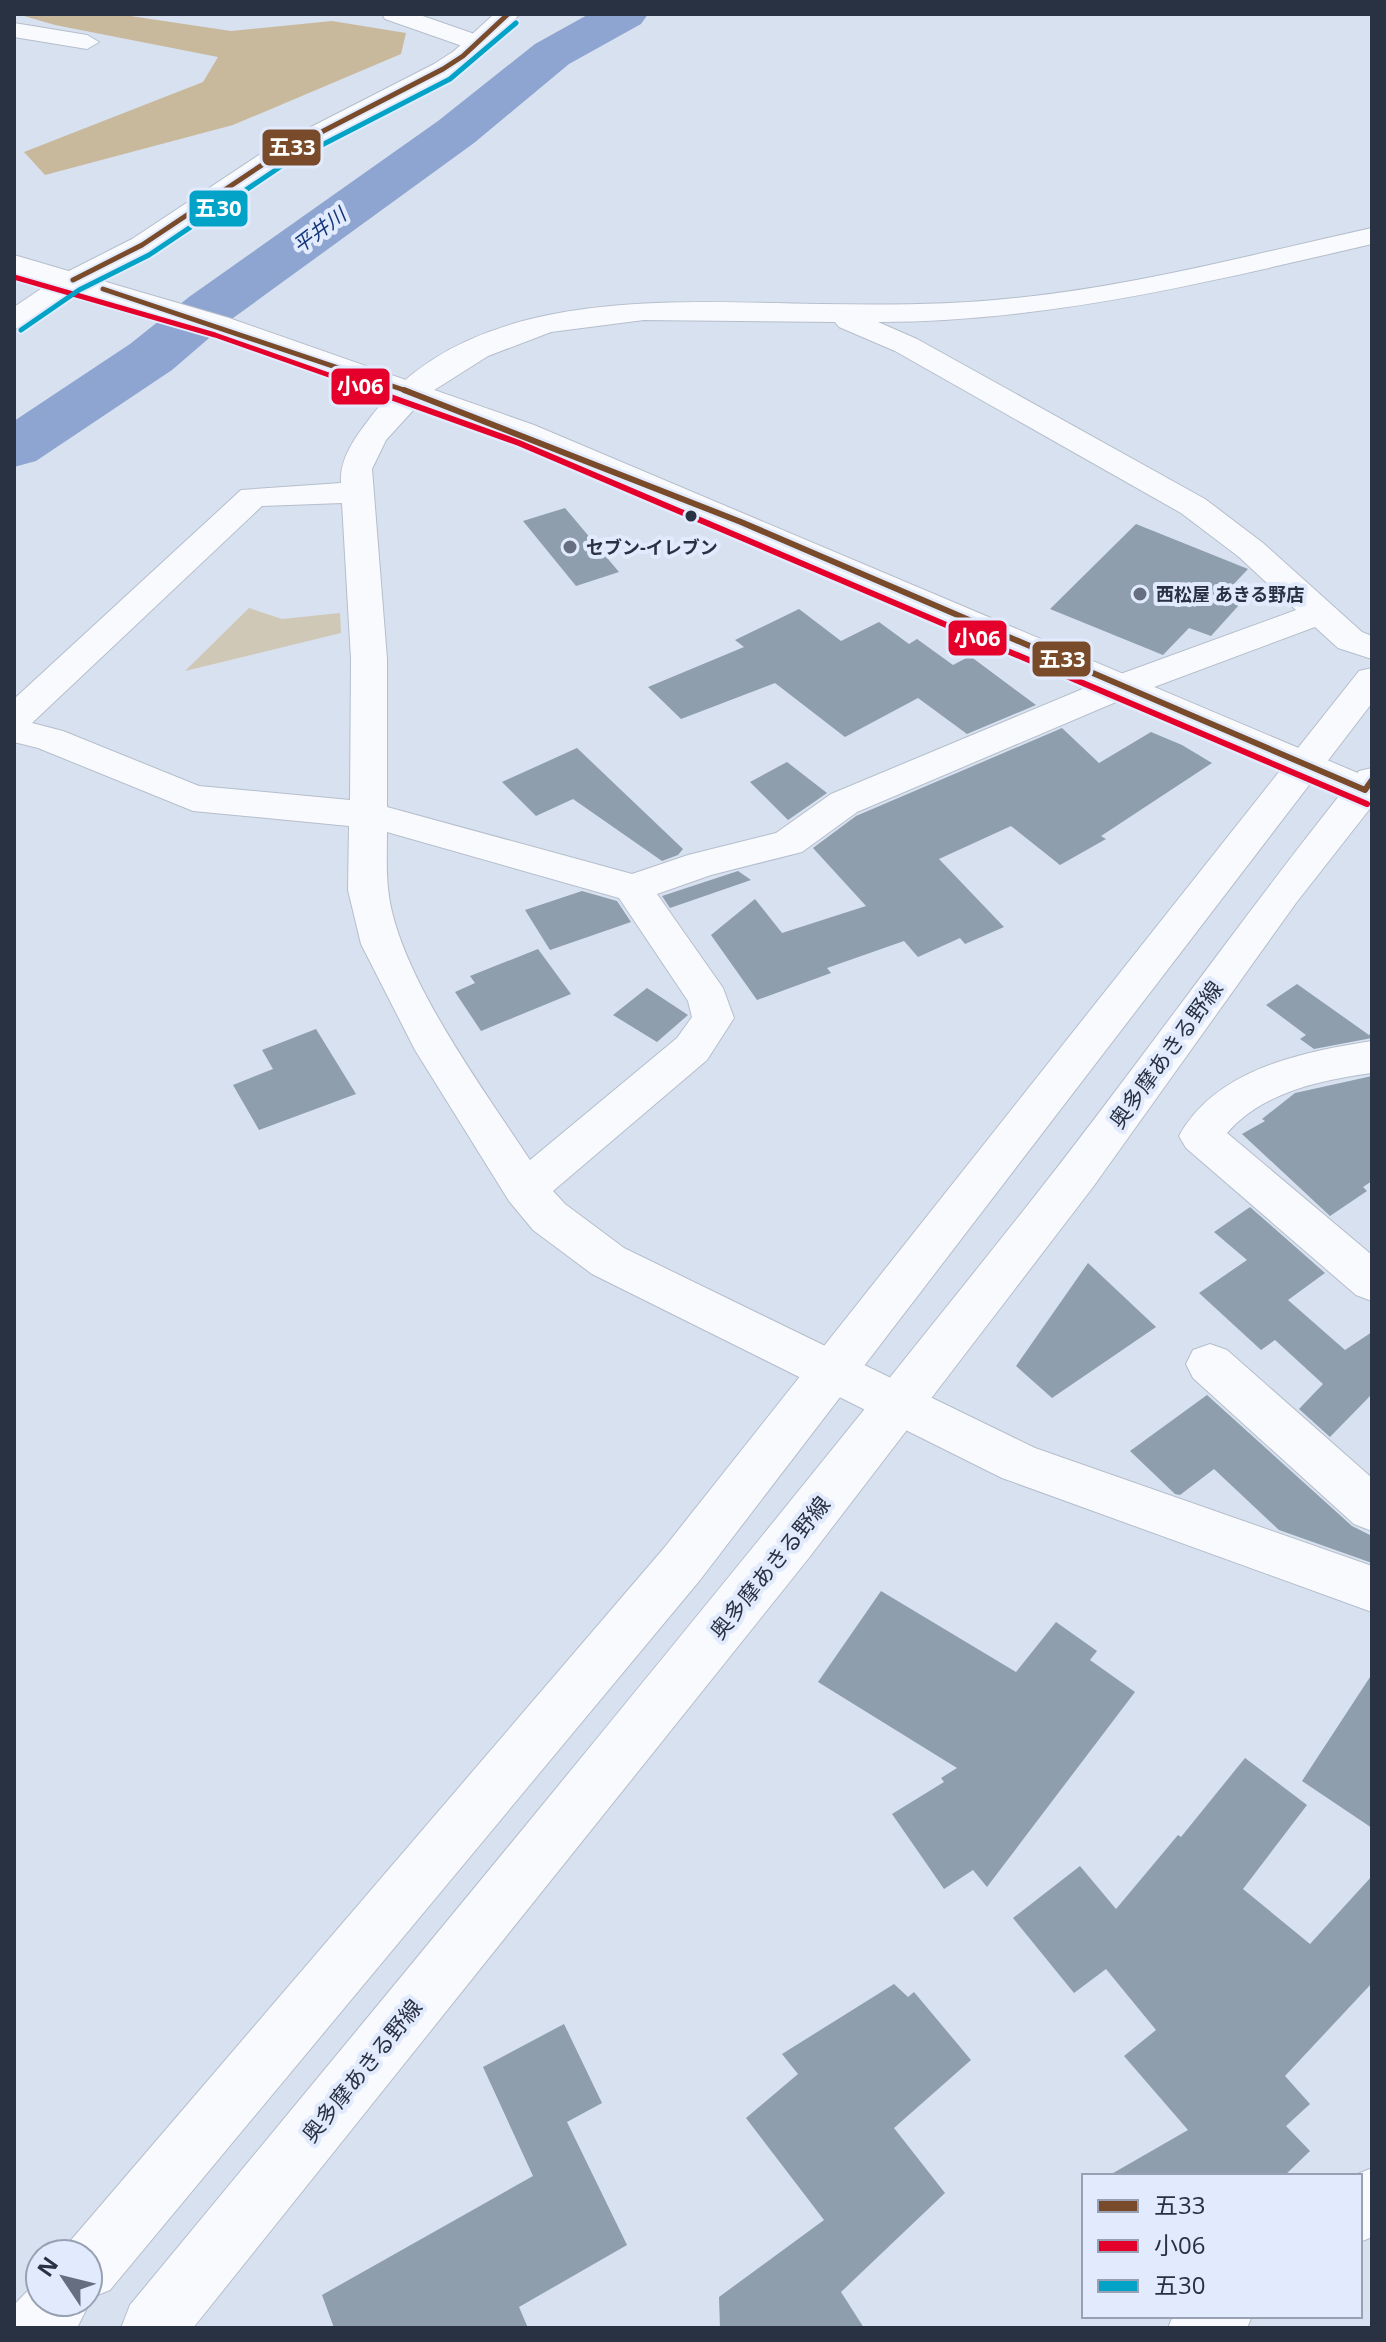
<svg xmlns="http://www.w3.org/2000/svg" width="1386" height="2342" font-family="'Open Sans','Noto Sans JP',sans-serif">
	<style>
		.green { fill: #d0c8b6 }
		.forest { fill: #c8b99d }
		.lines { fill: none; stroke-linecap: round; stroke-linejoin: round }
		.river { fill: #8da5d0; fill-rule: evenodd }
		.building { fill: #8e9eac }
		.street-casing { stroke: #b5becc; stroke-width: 2 }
		.secondary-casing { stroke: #b5becc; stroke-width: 2 }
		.highway-casing { stroke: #b5becc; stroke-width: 2 }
		.street { fill: #f9fafd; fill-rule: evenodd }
		.secondary { fill: #f9fafd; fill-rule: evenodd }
		.highway { fill: #f9fafd; fill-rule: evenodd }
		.bus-1-far1-casing { stroke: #e1ebfd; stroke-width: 9 }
		.bus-1-casing { stroke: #e1ebfd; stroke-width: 11 }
		.bus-2-far1-casing { stroke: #e1ebfd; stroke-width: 9 }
		.bus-2-casing { stroke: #e1ebfd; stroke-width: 11 }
		.bus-3-casing { stroke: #e1ebfd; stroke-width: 9 }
		.bus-1-far1 { stroke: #7a4b2a; stroke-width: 5 }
		.bus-1 { stroke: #7a4b2a; stroke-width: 6 }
		.bus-2-far1 { stroke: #e4002b; stroke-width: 5 }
		.bus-2 { stroke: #e4002b; stroke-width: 6 }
		.bus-3 { stroke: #02a3c7; stroke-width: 5 }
		.bus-dot { fill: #293243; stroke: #e1ebfd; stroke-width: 3 }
		.poi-dot { fill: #666f7f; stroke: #e1ebfd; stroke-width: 3 }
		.labels { text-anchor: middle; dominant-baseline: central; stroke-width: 8; stroke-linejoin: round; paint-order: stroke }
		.far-poi-label { font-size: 18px; font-weight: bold; fill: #293243; stroke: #e1ebfd; text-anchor: start }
		.far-water-label { font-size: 20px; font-style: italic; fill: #143679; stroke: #e1ebfd }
		.street-label { font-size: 22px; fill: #293243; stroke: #e1ebfd }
		.line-badge { stroke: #e1ebfd; stroke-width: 3 }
		.badge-label { font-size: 22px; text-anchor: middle; font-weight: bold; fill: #fff }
	</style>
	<rect width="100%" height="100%" fill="#d8e1ef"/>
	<path class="green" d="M 249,608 L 282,619 L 340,613 L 341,633 L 185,671 Z"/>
	<path class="forest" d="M 17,14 L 117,14 L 231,31 L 332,21 L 406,33 L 401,54 L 233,125 L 45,175 L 24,152 L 203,82 L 218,57 L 55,25 Z"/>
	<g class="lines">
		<path class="river" d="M 589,14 L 648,14 L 641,24 L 569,64 L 474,143 L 229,321 L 172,370 L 36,461 L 14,467 L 14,421 L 130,344 L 189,297 L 438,121 L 535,44 Z"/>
	</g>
	<path class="building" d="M 565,508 L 619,572 L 576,586 L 523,521 Z
		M 1136,524 L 1248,569 L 1231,587 L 1249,594 L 1211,636 L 1189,628 L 1163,655 L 1050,609 Z
		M 799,609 L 841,641 L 879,622 L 909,644 L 917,639 L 953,665 L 970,656 L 1036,705 L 967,734 L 918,698 L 845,737 L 775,683 L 681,719 L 648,687 L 744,647 L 735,640 Z
		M 1062,728 L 1099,763 L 1151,732 L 1182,745 L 1212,763 L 1101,836 L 1106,839 L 1060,865 L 1011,826 L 939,859 L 1004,927 L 965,944 L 960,938 L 918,957 L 904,941 L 827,968 L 831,973 L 757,1000 L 711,935 L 755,899 L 782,933 L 866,906 L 813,848 L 856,816 Z
		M 577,748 L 683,849 L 678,855 L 662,861 L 573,799 L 536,816 L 502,782 Z
		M 787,762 L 827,793 L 788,820 L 750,782 Z
		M 738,871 L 751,880 L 670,908 L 662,896 Z
		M 582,891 L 617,901 L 631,922 L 550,950 L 525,910 Z
		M 538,949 L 571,994 L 481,1031 L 455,992 L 475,983 L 470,976 Z
		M 1297,984 L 1369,1035 L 1372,1033 L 1372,1038 L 1314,1049 L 1300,1039 L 1306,1035 L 1266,1005 Z
		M 647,988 L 688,1015 L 657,1042 L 613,1015 Z
		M 316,1029 L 356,1094 L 259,1130 L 233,1085 L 273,1069 L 262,1050 Z
		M 1372,1076 L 1372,1181 L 1363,1187 L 1367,1191 L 1330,1216 L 1242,1134 L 1265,1121 L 1262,1119 L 1295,1093 Z
		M 1250,1207 L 1325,1273 L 1288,1300 L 1345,1350 L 1372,1332 L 1372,1394 L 1330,1437 L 1299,1409 L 1323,1384 L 1275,1340 L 1261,1350 L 1199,1293 L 1247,1260 L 1214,1232 Z
		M 1088,1263 L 1156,1327 L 1052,1398 L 1016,1366 Z
		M 1207,1395 L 1352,1526 L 1372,1536 L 1372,1563 L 1279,1530 L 1214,1469 L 1180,1495 L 1175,1494 L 1130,1451 Z
		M 881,1591 L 1016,1672 L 1056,1622 L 1097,1651 L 1090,1660 L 1135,1692 L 987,1887 L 973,1870 L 944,1889 L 892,1814 L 944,1782 L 941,1778 L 957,1768 L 818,1682 Z
		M 1372,1674 L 1372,1828 L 1302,1781 Z
		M 1245,1758 L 1307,1805 L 1243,1889 L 1310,1944 L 1372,1876 L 1372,1983 L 1285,2076 L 1310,2104 L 1286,2126 L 1310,2151 L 1284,2176 L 1108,2176 L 1188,2130 L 1124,2056 L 1156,2030 L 1106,1969 L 1074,1993 L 1013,1918 L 1080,1866 L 1116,1909 L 1178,1835 L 1181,1837 Z
		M 894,1984 L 908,1997 L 914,1992 L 971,2060 L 894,2128 L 945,2193 L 841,2292 L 864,2328 L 720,2328 L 719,2297 L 824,2220 L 746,2118 L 798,2074 L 782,2054 Z
		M 564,2024 L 602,2103 L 567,2122 L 627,2245 L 519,2307 L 528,2328 L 334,2328 L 322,2295 L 533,2176 L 483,2067 Z"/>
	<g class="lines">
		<g class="street-casing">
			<path id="street" d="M 382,14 L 417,14 L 486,38 L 489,43 L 477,50 L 468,48 L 385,19 Z
				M 14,23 L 87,35 L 99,42 L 87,49 L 14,37 Z
				M 1372,228 L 1372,244 C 1208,282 1047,322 878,322 L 917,339 L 1205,499 L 1263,543 L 1362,632 L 1372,636 L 1372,659 L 1338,648 L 1315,627 L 1130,696 L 857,812 L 802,852 L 711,875 L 657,894 L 723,988 L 734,1018 L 707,1060 L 553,1191 L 565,1204 L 624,1248 L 1035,1448 L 1372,1566 L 1372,1612 L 1002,1478 L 592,1274 L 533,1230 L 509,1201 L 415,1050 L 361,944 L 348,890 L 349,826 L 193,811 L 38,748 L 14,742 L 14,699 L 241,490 L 341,483 C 339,457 358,434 373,414 C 473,284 678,302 822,304 C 886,305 951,305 1015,298 C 1136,286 1254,254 1372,228 ZM 644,320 L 835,322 L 839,327 L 895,351 L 1181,513 L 1239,557 L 1296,610 L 1104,680 L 831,794 L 776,833 L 688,855 L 632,874 L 387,807 L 387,659 L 372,469 L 386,440 L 428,394 L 488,356 L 551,332 ZM 342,503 L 351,659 L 350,800 L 199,786 L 63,731 L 32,723 L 262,506 ZM 387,832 L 619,898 L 688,1001 L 692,1017 L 677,1038 L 530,1160 C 484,1090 395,970 388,888 C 386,870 387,851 387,832 Z
				M 1372,1041 L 1372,1073 C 1321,1080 1262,1092 1227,1133 L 1372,1255 L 1372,1301 L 1356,1295 L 1186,1148 L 1179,1136 C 1216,1069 1302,1052 1372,1041 Z
				M 1210,1344 L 1227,1350 L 1372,1478 L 1372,1531 L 1354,1524 L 1193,1378 L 1186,1364 L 1193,1350 Z"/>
		</g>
		<g class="secondary-casing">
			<path id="secondary" d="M 494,14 L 520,14 L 472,61 L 452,74 L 286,161 L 152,251 L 83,286 L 24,326 L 14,329 L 14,307 L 63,274 L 132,239 L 268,149 L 434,64 L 454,51 Z
				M 1372,668 L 1372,703 L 700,1580 L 110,2290 L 88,2299 L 90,2302 L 77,2328 L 14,2328 L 14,2305 L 40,2278 L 40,2302 L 88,2302 L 88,2254 L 62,2254 L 66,2246 L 664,1548 L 1359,671 Z
				M 1372,768 L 1372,806 L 1296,903 L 1093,1187 L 808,1559 L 193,2328 L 121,2328 L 130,2305 C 430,1942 730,1580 1023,1211 C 1138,1066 1243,915 1359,771 Z
				M 1372,2168 L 1372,2237 L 1360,2242 L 1360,2176 L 1353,2176 Z
				M 1173,2316 L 1252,2316 L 1247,2328 L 1168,2328 Z"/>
		</g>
		<g class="highway-casing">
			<path id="highway" d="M 14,255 L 229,318 L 534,425 L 1372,779 L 1372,805 L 512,439 L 209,330 L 14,273 Z"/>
		</g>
		<use href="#street" class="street"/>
		<use href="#secondary" class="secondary"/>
		<use href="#highway" class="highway"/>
		<g class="bus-1-far1-casing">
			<path id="bus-1-far1" d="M 73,280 L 142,245 L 277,155 L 443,69 L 463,56 L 508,14
				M 103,289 L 410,392"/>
		</g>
		<g class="bus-1-casing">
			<path id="bus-1" d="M 404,390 L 741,522 L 1365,790 L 1372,780"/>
		</g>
		<g class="bus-2-far1-casing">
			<path id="bus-2-far1" d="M 14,277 L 215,335 L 377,392"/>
		</g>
		<g class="bus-2-casing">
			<path id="bus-2" d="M 371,390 L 519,443 L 1367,804"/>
		</g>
		<g class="bus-3-casing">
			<path id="bus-3" d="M 21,330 L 79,290 L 149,255 L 283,165 L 450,79 L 516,23"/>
		</g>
		<use href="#bus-1-far1" class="bus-1-far1"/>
		<use href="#bus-1" class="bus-1"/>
		<use href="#bus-2-far1" class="bus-2-far1"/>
		<use href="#bus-2" class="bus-2"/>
		<use href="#bus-3" class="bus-3"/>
	</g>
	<circle class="bus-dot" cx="691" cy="516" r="7"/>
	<g class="poi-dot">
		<circle cx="570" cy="547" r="8"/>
		<circle cx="1140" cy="594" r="8"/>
	</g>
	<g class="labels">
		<g class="far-poi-label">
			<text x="586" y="547">セブン-イレブン</text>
			<text x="1156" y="594">西松屋 あきる野店</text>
		</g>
		<g class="far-water-label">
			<text transform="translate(319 230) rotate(-37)">平井川</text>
		</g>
		<g class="street-label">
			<text transform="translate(1165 1054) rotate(-54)">奥多摩あきる野線</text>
			<text transform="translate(769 1567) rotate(-51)">奥多摩あきる野線</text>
			<text transform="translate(361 2070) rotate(-51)">奥多摩あきる野線</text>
		</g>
	</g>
	<g class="line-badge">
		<rect x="261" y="128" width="61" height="39" rx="8" fill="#7a4b2a"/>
		<rect x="188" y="189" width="61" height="39" rx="8" fill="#02a3c7"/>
		<rect x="330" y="367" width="61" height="39" rx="8" fill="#e4002b"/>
		<rect x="947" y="619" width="61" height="38" rx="8" fill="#e4002b"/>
		<rect x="1031" y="640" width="61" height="38" rx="8" fill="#7a4b2a"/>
	</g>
	<g class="badge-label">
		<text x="292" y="155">五33</text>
		<text x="218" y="216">五30</text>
		<text x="360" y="394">小06</text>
		<text x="977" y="646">小06</text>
		<text x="1062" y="667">五33</text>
	</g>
	<rect width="1386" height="2342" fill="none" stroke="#293243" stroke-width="32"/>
	<rect x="1082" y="2174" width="280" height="144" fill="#e1ebfd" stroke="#97a1b3" stroke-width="2"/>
	<rect x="1098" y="2200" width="40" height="12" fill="#7a4b2a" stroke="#97a1b3" stroke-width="2"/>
	<text x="1154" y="2214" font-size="24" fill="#293243">五33</text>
	<rect x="1098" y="2240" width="40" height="12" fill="#e4002b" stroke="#97a1b3" stroke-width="2"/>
	<text x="1154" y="2254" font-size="24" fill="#293243">小06</text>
	<rect x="1098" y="2280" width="40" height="12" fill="#02a3c7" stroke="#97a1b3" stroke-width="2"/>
	<text x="1154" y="2294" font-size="24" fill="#293243">五30</text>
	<g transform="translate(64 2278) rotate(305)"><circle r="38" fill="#e1ebfd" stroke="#97a1b3" stroke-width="2"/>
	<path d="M0-6L14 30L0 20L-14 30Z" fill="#666f7f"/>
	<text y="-12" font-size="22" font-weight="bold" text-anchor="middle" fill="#293243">N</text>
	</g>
</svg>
